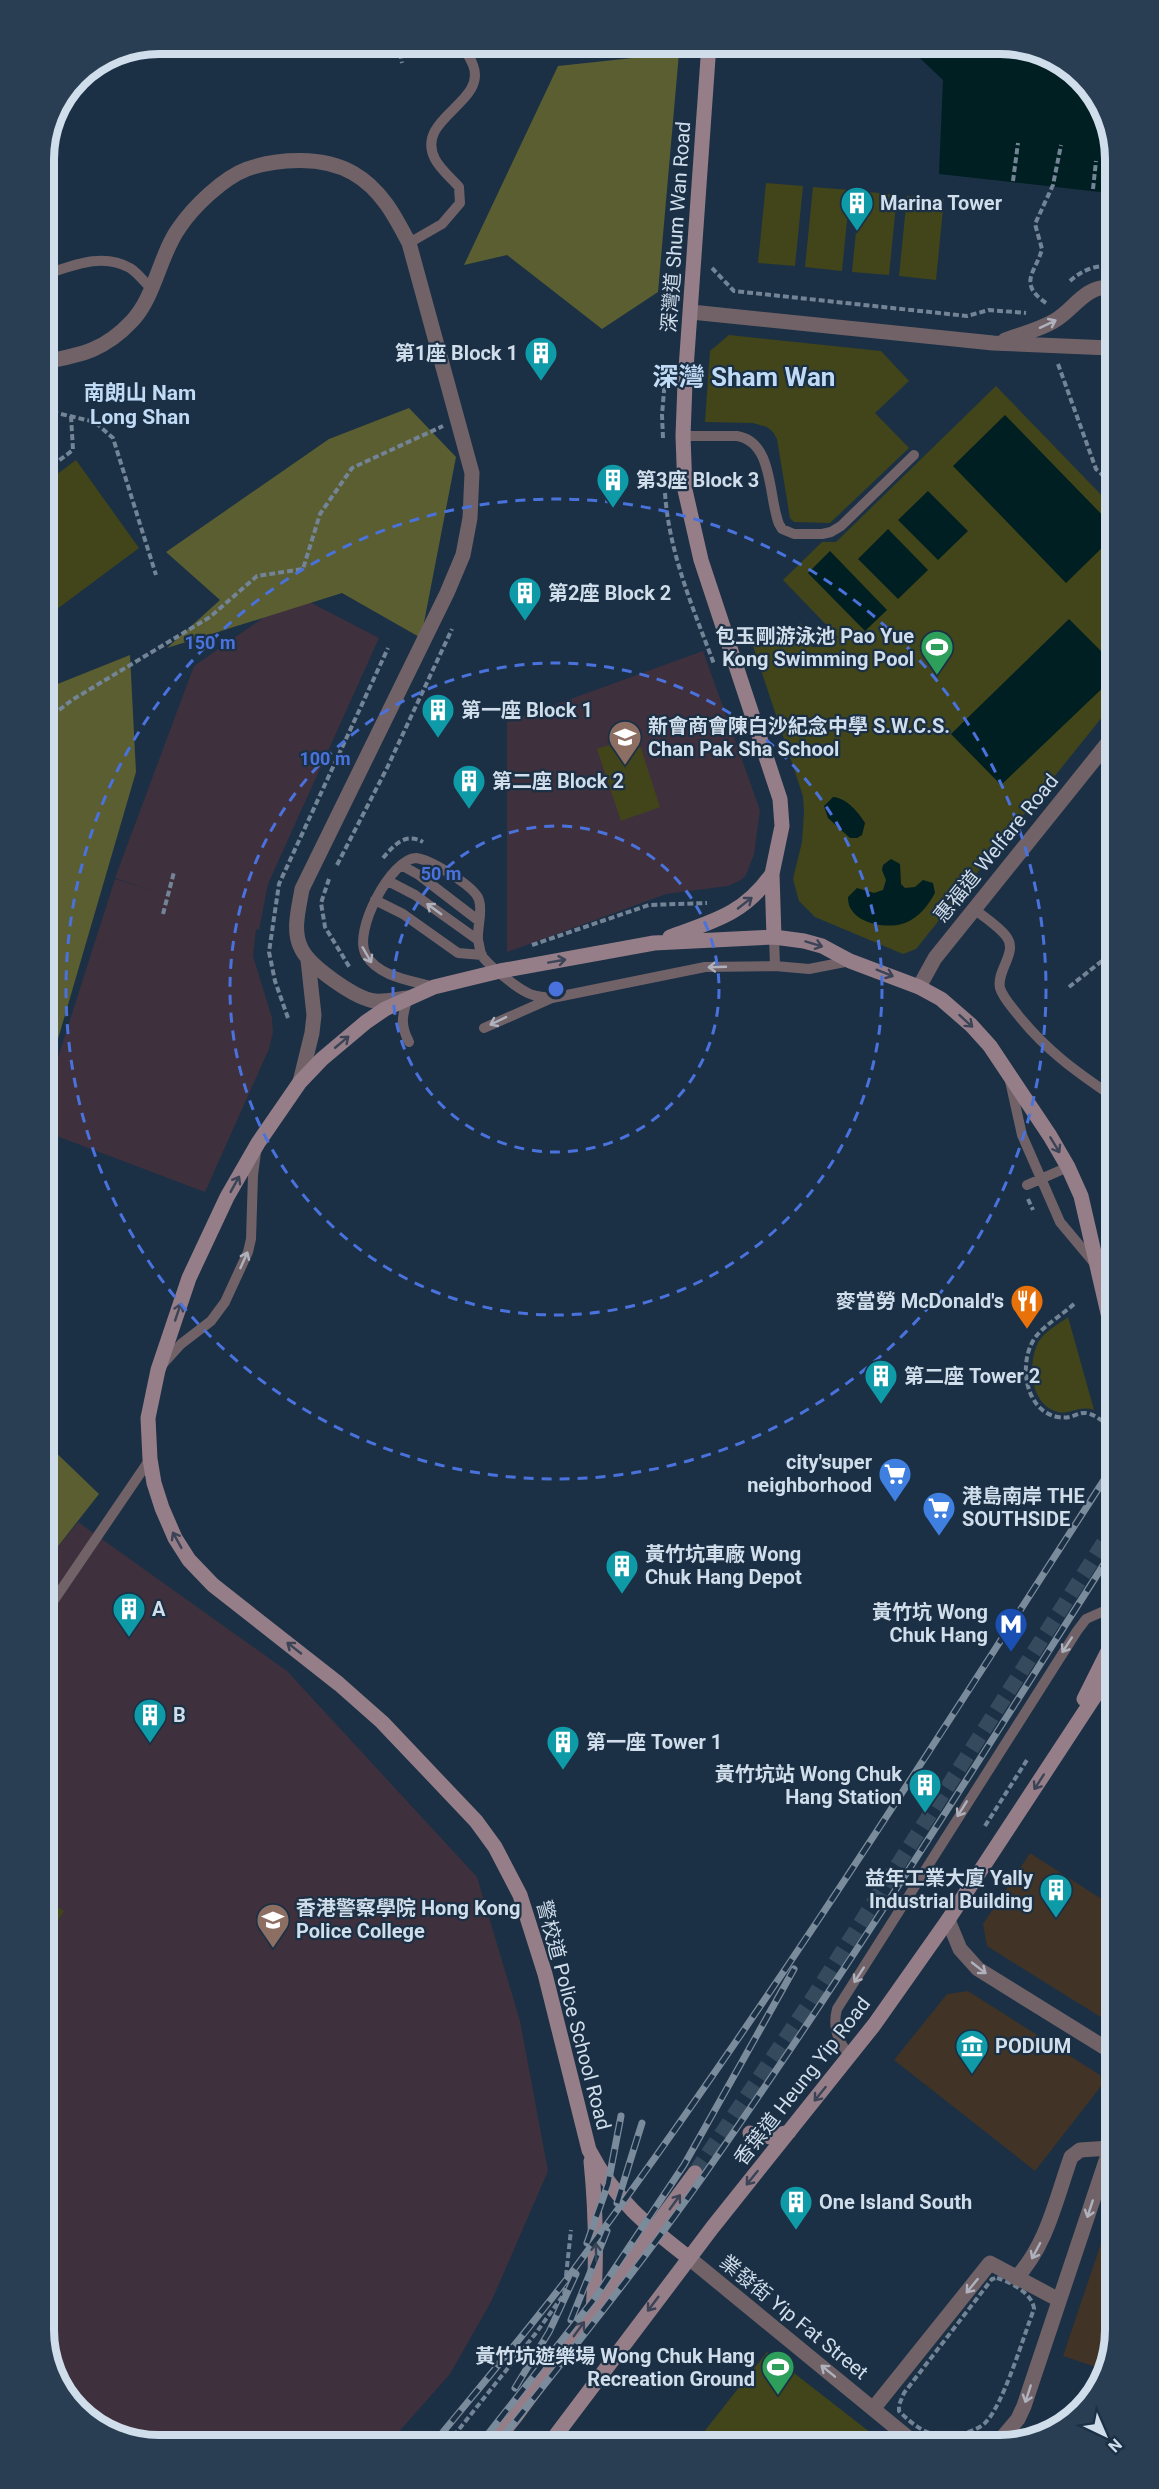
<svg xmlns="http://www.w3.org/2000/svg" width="1159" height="2489" font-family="Roboto,'Noto Sans TC',sans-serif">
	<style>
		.industrial { fill: #413325 }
		.education { fill: #3f303d }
		.green { fill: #414519 }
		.forest { fill: #5a5e31 }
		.water { fill: #001f22 }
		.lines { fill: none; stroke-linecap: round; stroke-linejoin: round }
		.secondary-tunnel { stroke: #364a5e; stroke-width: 15; stroke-dasharray: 15 8; stroke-linecap: butt }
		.path { stroke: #738496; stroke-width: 4; stroke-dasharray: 6 3; stroke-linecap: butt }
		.lane { stroke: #716268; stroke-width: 10 }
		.street { stroke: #716268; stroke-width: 15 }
		.secondary { stroke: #967e89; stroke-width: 15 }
		.rail-casing { stroke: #7a8b9c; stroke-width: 7 }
		.rail { stroke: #1b3045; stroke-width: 4.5; stroke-dasharray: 14; stroke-linecap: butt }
		.path-bridge { stroke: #738496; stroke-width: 4; stroke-dasharray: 6 3; stroke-linecap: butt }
		.oneway { stroke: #afb2bd }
		.oneway2 { stroke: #3a4456 }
		.ring { fill: none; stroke: #4a72dd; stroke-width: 3; stroke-dasharray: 10 8 }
		.labels { text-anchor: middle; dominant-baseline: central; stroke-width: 4.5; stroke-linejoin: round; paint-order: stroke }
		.poi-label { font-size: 20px; font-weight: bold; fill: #d0ddeb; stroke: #1b3045; text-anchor: start }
		.street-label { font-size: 20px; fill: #d0ddeb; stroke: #1b3045 }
		.neighbourhood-label { font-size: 21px; font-weight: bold; fill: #c1dbf7; stroke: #1b3045 }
		.district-label { font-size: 26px; font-weight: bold; fill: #c1dbf7; stroke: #1b3045 }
		.rim { fill: none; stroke: #d0ddeb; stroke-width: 8 }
		.centre { fill: #4a72dd; stroke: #1b3045; stroke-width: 3 }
		.ring-label { font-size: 18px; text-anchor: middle; font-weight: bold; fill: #4a72dd; stroke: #1b3045; stroke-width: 4.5; stroke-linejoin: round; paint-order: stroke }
	</style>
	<rect width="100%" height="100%" fill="#1b3045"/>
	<path class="industrial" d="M 1030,1853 L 1114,1907 L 1115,2026 L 987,1946 L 983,1924 Z
		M 968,1991 L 1100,2075 L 1102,2085 L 1035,2171 L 894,2060 L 947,1994 Z
		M 1115,2202 L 1115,2330 L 1102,2369 L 1063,2356 Z"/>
	<path class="education" d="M 296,595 L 379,638 L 268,884 L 259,930 L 256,929 L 253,956 L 272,1018 L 273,1032 L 269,1049 L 205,1192 L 46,1132 L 46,1095 L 115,879 L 149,890 L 115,878 L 194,666 Z
		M 703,651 L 760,810 L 754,854 L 746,875 L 741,880 L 728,886 L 666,894 L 507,952 L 507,722 Z
		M 78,1522 L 287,1671 L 477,1877 L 520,2021 L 548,2171 L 492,2300 L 450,2374 L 388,2444 L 151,2445 L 89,2422 L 50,2367 L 48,1559 Z"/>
	<path class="green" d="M 766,183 L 803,186 L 795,266 L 758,263 Z
		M 813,187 L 850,190 L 842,271 L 805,267 Z
		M 860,191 L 897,195 L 889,275 L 852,272 Z
		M 907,196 L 944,199 L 936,280 L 899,276 Z
		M 729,335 L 881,351 L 909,381 L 875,413 L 909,448 L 830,523 L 794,522 L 790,518 L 777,439 L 773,432 L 767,427 L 753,423 L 705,422 L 710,351 Z
		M 996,386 L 1110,504 L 1111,706 L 916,949 L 903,954 L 815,917 L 799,901 L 793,879 L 802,842 L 804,812 L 803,796 L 753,646 L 776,646 L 800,623 L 817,640 L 811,647 L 827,647 L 838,637 L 783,580 L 822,542 L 836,542 Z
		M 76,460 L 139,548 L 45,618 L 45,483 Z
		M 637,736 L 660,807 L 621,821 L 597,749 Z
		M 1068,1317 L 1094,1410 C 1079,1405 1070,1415 1058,1412 C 1029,1405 1027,1362 1039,1341 C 1045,1331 1059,1324 1068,1317 Z
		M 48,1901 L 64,1911 L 49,1935 Z
		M 767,2352 L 880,2440 L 696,2442 Z"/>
	<path class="forest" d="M 679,53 L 658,292 L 602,329 L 507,255 L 464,265 L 558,66 Z
		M 409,408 L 456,457 L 421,638 L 342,593 L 167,648 L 220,600 L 166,552 L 329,439 Z
		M 130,655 L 136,772 L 46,1080 L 45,689 Z
		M 47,1444 L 99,1494 L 48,1559 Z"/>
	<path class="water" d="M 905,44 L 1008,44 L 1070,67 L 1109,122 L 1109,193 L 939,174 L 943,80 Z
		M 1005,415 L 1110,523 L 1110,540 L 1066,583 L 953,466 Z
		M 928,491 L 968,531 L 938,560 L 898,520 Z
		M 888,529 L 928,570 L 898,599 L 858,559 Z
		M 830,551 L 887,610 L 865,631 L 808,573 Z
		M 1069,619 L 1111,661 L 1111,680 L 1001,785 L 951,734 Z
		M 833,797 C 847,798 859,813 865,823 L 862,835 L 857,838 L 850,838 L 828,818 L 824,806 Z
		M 891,859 L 900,864 L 901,884 L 905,888 L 915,887 L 923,880 L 933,883 L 935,893 C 928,905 920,917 905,923 C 887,930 847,923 848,897 L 857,888 L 874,893 L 883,890 L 886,880 L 882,870 L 883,865 Z"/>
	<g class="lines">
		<path class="secondary-tunnel" d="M 695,2173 L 810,2002 L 1113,1528"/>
		<path class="path" d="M 1013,181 L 1018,143
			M 1093,189 L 1096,161
			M 712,268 L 734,291 L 967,316 L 989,310 L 1026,313
			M 1070,281 C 1081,271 1094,265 1110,266
			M 1046,303 C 1017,283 1036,272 1042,249 L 1035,224 L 1053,185 L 1061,145
			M 1058,364 L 1096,469 L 1110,482
			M 44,418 L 57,413 L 95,422 L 113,438 L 156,575
			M 663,438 L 662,415 L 665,379
			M 45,471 L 73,450 L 71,416
			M 665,493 C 669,553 693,608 714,664
			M 45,721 L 72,700 L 210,617 L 257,576 L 303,569 L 320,514 L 352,468 L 443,426
			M 383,858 C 394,845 405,832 423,842
			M 337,865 L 387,768 L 452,629
			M 329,879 L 321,903 L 325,927 L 350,968
			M 163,914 L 174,872
			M 532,945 L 649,905 L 707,903
			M 1069,987 L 1112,953
			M 288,1018 L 275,981 L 269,952 L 279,884 L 388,648
			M 1028,1199 L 1033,1210
			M 1074,1304 C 1063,1314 1048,1323 1038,1334 C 1017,1357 1023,1411 1058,1417 C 1080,1421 1078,1402 1105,1423
			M 1109,1592 L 1103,1585 L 1113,1569
			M 985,1826 L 1027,1760
			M 997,2278 C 1011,2282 1033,2294 1034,2309 C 1024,2335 1003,2406 985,2423 C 976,2431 963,2434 951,2435 C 929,2438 914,2426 899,2411 L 899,2405 L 904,2393 L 992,2279 Z
			M 448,2443 L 536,2333 L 564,2294 L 571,2230"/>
		<path class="lane" d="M 310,44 L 325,51 L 435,44
			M 409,243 L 442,224 L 460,203 L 459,187 C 452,179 440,169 435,159 C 414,118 488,103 473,65 C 469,55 465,49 456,44
			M 44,275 C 72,266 102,252 130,268 C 138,273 144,282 151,288
			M 683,436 L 737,436 C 774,442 768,497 779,524 L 782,529 L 794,534 L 822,534 L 831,532 L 841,526 L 914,455
			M 401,865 L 419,875 L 479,921
			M 388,881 L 415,895 L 478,940
			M 375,900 L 403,914 L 458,953 L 482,955
			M 974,909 C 984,917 998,926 1006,936 C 1019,952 996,970 1000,988 C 1003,998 1012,1007 1018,1015 C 1046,1050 1075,1071 1112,1096
			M 774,937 L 775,966
			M 434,987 C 410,980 379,977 366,955 C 352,931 392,858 416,858 C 429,859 475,886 479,900 C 483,912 477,927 478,940 C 479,944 480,950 481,954 C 485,963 516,987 526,992 C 534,997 543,997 552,998
			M 408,998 C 402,1015 400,1025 409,1042
			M 484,1028 L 552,998 L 705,967 L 775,966 L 809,969 L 850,961
			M 1010,1081 L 1022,1135 L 1060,1222 L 1096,1265
			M 1027,1185 L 1068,1167
			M 162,1365 L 181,1344 L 211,1321 L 225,1302 L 248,1252 L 251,1239 L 253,1175 L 256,1152
			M 48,1609 L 150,1459
			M 850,2056 C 838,2041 832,2028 837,2009 L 1077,1631 L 1086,1619 L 1113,1607"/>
		<path class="street" d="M 691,312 L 993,343 L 1110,348
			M 1005,340 C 1021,334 1039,330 1054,321 C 1074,310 1084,286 1110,287
			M 44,362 C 82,355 105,350 132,321 C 155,297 160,254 179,228 C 193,207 223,178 247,169 C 279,158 323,156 353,173 C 381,189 395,216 409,243 L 472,473 L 470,518 L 463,555 L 447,593 L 302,889 C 299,908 292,930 301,948 C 309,966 356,999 375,1001 C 386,1002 397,999 408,998
			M 919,987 L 935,958 L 1111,739
			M 300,1082 L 312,1033 L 314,1015 L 308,960
			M 1108,1677 L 1114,1696
			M 948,1920 L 960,1949 L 978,1969 L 1115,2054
			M 689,2258 L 911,2440
			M 1016,2278 C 1047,2245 1056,2199 1071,2157 L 1080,2150 L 1110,2148
			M 873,2409 L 990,2263 L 1059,2300
			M 1001,2439 L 1018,2419 L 1024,2406 L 1115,2134"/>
		<path class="secondary" d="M 709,44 L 685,383 L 683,436 L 685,490 L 701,560 L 780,799 L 782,826 L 772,874 L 774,937
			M 670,937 C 714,921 744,914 772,874
			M 1084,1699 L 1114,1639
			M 750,2133 L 770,2137 L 789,2132
			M 591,2161 C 596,2211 597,2260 593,2310
			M 689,2258 C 645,2224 616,2201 589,2150 L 545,1974 L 520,1895 L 495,1847 L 476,1821 L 382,1722 L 339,1684 L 213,1585 L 189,1560 L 175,1538 L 162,1508 L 154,1483 L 150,1459 L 148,1418 L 158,1370 L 189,1278 L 227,1197 L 258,1143 L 300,1082 L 322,1059 L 366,1022 L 385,1009 L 434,987 L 500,971 L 654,943 L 774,937 L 804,941 L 822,946 L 850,961 L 919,987 L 941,999 L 971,1025 L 990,1046 L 1050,1136 L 1068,1167 L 1081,1196 L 1113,1335
			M 494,2443 L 515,2417 L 695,2173
			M 550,2443 L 712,2228 L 874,2025 L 948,1920 L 1114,1667"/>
		<g class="rail-casing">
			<path id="rail" d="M 617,2203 L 642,2123
				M 587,2243 L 608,2184 L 621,2116
				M 571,2320 L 607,2231
				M 515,2388 L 549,2332 L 576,2274
				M 434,2443 C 479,2388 526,2333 569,2276 C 763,2015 937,1739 1113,1466
				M 481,2443 L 595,2298 L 684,2165 L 794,1969
				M 498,2443 C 568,2355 639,2267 704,2175 C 847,1971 979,1760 1113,1550"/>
		</g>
		<use href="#rail" class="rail"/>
		<path class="path-bridge" d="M 398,44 L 402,63"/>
	</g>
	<defs><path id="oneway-shaft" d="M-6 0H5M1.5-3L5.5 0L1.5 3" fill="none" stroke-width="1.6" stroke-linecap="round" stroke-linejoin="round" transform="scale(1.5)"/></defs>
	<g class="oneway">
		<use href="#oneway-shaft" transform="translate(1048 324) rotate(-25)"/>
		<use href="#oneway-shaft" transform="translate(434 909) rotate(-144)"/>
		<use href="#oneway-shaft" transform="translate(367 955) rotate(60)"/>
		<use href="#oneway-shaft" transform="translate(717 967) rotate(178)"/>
		<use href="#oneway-shaft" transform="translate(498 1021) rotate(154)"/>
		<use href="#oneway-shaft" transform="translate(244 1260) rotate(-66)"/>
		<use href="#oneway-shaft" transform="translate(1067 1645) rotate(123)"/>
		<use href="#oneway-shaft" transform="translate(962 1809) rotate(122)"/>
		<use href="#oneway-shaft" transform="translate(979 1968) rotate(38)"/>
		<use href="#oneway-shaft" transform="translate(859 1975) rotate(123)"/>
		<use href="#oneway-shaft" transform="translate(1090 2209) rotate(108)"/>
		<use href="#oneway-shaft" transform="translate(1036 2251) rotate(118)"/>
		<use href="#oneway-shaft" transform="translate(972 2286) rotate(129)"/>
		<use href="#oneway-shaft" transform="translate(828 2371) rotate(-141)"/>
		<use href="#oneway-shaft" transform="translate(1028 2394) rotate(108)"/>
	</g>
	<g class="oneway2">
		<use href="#oneway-shaft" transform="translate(745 903) rotate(-38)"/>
		<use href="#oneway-shaft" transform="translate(814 944) rotate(17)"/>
		<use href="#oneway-shaft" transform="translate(557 961) rotate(-10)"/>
		<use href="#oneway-shaft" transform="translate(885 973) rotate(22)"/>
		<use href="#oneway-shaft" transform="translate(966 1021) rotate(42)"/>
		<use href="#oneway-shaft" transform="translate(342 1042) rotate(-40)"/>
		<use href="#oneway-shaft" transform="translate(1055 1145) rotate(59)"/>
		<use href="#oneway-shaft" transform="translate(235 1184) rotate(-61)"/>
		<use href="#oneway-shaft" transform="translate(178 1312) rotate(-71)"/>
		<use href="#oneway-shaft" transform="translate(177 1540) rotate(-119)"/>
		<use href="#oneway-shaft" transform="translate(294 1648) rotate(-142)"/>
		<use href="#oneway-shaft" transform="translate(1039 1782) rotate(123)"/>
		<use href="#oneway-shaft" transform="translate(820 2094) rotate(129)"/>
		<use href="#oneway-shaft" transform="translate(752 2178) rotate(129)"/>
		<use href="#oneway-shaft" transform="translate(675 2202) rotate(-54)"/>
		<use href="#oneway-shaft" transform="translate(596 2252) rotate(-91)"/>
		<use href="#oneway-shaft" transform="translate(653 2304) rotate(127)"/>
		<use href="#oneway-shaft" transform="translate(579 2329) rotate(-54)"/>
	</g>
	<g class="ring">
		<circle cx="556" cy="989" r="163"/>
		<circle cx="556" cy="989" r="326"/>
		<circle cx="556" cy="989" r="490"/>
	</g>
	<defs>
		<g id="building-pin" transform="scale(1.725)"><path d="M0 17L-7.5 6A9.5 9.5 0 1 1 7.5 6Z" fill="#0f9aa8" stroke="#1b3045"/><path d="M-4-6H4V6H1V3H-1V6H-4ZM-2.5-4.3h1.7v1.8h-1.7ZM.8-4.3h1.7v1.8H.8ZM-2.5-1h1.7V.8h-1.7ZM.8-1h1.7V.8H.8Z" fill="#fff"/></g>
		<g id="stadium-pin" transform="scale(1.725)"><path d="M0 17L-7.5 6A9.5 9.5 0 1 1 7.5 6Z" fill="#2e9e5b" stroke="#1b3045"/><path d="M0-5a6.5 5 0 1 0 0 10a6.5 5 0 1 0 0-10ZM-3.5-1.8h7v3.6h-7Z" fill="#fff"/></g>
		<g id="school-pin" transform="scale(1.725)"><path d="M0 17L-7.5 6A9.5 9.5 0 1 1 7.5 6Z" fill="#8d6e63" stroke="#1b3045"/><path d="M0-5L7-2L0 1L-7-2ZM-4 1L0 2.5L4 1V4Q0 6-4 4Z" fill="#fff"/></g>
		<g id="restaurant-pin" transform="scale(1.725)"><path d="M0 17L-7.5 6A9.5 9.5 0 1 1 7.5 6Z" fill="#e8710a" stroke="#1b3045"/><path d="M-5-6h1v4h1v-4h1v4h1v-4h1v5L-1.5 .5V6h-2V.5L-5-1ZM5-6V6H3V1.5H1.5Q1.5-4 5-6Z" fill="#fff"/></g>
		<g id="supermarket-pin" transform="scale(1.725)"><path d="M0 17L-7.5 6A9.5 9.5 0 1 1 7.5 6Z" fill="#3f7fe0" stroke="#1b3045"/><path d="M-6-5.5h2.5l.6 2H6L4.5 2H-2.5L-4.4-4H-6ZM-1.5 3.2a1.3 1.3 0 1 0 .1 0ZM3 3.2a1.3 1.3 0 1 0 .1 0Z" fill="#fff"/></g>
		<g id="metro-pin" transform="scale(1.725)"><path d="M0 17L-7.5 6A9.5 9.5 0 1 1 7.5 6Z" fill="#1a4fb4" stroke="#1b3045"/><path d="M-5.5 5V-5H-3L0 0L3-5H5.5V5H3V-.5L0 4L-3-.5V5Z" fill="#fff"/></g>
		<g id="university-pin" transform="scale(1.725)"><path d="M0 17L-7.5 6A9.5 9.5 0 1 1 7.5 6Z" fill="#8d6e63" stroke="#1b3045"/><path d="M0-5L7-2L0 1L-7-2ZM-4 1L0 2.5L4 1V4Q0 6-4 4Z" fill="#fff"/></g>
		<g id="museum-pin" transform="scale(1.725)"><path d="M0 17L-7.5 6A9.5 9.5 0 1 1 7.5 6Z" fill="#0f9aa8" stroke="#1b3045"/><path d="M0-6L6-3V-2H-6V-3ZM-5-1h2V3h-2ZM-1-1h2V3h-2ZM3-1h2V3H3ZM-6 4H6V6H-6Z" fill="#fff"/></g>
	</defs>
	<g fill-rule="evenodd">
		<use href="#building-pin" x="857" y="203"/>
		<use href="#building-pin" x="541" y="353"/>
		<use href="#building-pin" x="613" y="480"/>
		<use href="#building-pin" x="525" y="593"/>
		<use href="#stadium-pin" x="937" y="647"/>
		<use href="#building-pin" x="438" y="710"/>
		<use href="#school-pin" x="625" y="737"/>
		<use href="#building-pin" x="469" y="781"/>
		<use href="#restaurant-pin" x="1027" y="1301"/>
		<use href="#building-pin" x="881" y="1376"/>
		<use href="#supermarket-pin" x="895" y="1474"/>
		<use href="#supermarket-pin" x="939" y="1508"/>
		<use href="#building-pin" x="622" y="1566"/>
		<use href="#building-pin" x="129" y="1609"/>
		<use href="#metro-pin" x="1011" y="1624"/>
		<use href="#building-pin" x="150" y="1715"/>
		<use href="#building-pin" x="563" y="1742"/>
		<use href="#building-pin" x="925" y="1785"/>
		<use href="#building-pin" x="1056" y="1890"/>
		<use href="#university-pin" x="273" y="1920"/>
		<use href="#museum-pin" x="972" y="2046"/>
		<use href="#building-pin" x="796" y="2202"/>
		<use href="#stadium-pin" x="778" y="2367"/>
	</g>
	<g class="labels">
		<g class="poi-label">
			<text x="880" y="203">Marina Tower</text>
			<text x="518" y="353" text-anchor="end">第1座 Block 1</text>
			<text x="636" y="480">第3座 Block 3</text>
			<text x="548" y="593">第2座 Block 2</text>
			<text x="914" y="636" text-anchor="end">包玉剛游泳池 Pao Yue<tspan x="914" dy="23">Kong Swimming Pool</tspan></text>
			<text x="461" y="710">第一座 Block 1</text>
			<text x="648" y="726">新會商會陳白沙紀念中學 S.W.C.S.<tspan x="648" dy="23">Chan Pak Sha School</tspan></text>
			<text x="492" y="781">第二座 Block 2</text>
			<text x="1004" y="1301" text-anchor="end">麥當勞 McDonald's</text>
			<text x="904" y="1376">第二座 Tower 2</text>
			<text x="872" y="1462" text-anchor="end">city'super<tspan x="872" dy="23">neighborhood</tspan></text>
			<text x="962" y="1496">港島南岸 THE<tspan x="962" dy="23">SOUTHSIDE</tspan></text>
			<text x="645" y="1554">黃竹坑車廠 Wong<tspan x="645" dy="23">Chuk Hang Depot</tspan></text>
			<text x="152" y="1609">A</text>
			<text x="988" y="1612" text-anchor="end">黃竹坑 Wong<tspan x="988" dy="23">Chuk Hang</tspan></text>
			<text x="173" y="1715">B</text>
			<text x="586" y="1742">第一座 Tower 1</text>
			<text x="902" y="1774" text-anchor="end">黃竹坑站 Wong Chuk<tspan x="902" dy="23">Hang Station</tspan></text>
			<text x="1033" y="1878" text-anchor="end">益年工業大廈 Yally<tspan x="1033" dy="23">Industrial Building</tspan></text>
			<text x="296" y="1908">香港警察學院 Hong Kong<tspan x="296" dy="23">Police College</tspan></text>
			<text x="995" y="2046">PODIUM</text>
			<text x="819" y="2202">One Island South</text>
			<text x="755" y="2356" text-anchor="end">黃竹坑遊樂場 Wong Chuk Hang<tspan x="755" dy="23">Recreation Ground</tspan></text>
		</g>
		<g class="street-label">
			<text transform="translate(676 227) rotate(-86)">深灣道 Shum Wan Road</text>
			<text transform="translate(996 848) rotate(-51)">惠福道 Welfare Road</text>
			<text transform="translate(574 2015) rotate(75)">警校道 Police School Road</text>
			<text transform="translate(802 2081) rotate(-52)">香葉道 Heung Yip Road</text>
			<text transform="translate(794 2317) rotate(39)">業發街 Yip Fat Street</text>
		</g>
		<g class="neighbourhood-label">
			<text x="140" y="393">南朗山 Nam<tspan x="140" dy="24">Long Shan</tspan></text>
		</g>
		<g class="district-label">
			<text x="744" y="377">深灣 Sham Wan</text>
		</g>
	</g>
	<path d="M0 0H1159V2489H0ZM159 54H1000A105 105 0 0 1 1105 159V2330A105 105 0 0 1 1000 2435H159A105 105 0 0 1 54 2330V159A105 105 0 0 1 159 54Z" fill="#293e52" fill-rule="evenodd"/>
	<path class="rim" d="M159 54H1000A105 105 0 0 1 1105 159V2330A105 105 0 0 1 1000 2435H159A105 105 0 0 1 54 2330V159A105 105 0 0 1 159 54Z"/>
	<circle cx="556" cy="989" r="9" class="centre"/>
	<g class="ring-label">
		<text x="210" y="649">150 m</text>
		<text x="325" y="765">100 m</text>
		<text x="441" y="880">50 m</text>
	</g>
	<g transform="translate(1105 2435) rotate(136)" stroke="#1b3045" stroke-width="4.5" paint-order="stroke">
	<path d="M0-4.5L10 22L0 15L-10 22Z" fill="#d0ddeb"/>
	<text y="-9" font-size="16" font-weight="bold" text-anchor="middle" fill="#d0ddeb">N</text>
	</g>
</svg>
